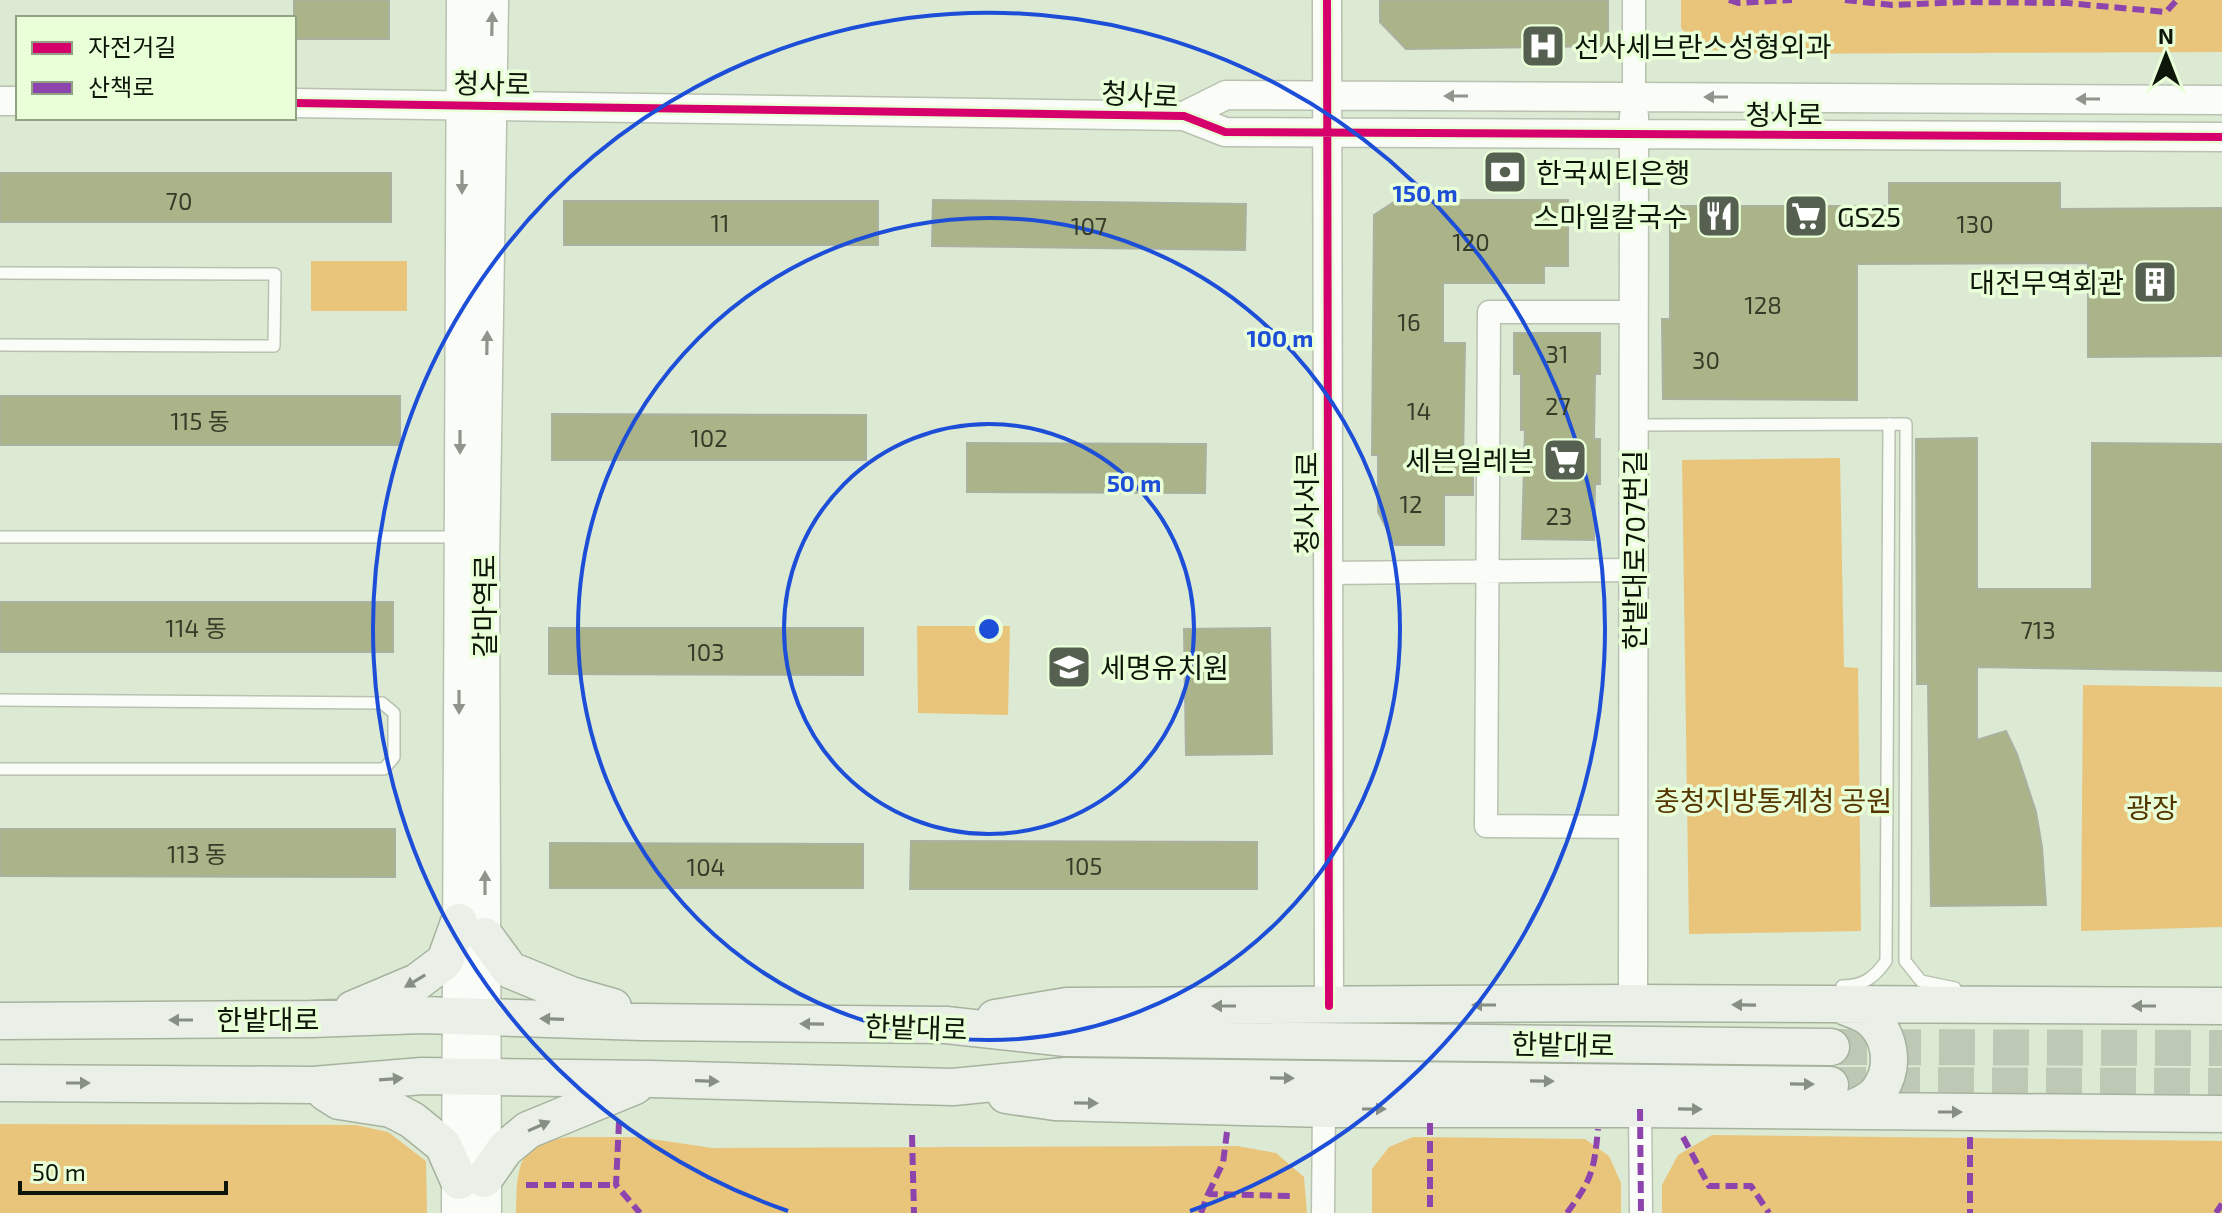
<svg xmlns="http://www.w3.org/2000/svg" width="2222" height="1213" font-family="'Exo 2','Noto Sans KR',sans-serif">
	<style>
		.green { fill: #e9c57c }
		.building { fill: #abb389; stroke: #aab1a0; stroke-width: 2 }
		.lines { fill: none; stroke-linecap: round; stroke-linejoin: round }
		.primary-tunnel { stroke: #bdc9b5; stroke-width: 36; stroke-dasharray: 36 18; stroke-linecap: butt }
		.service-casing { stroke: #b8c2b1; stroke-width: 14 }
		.minor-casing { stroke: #b8c2b1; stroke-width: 25 }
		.tertiary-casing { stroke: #b8c2b1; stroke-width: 31 }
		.secondary-casing { stroke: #b8c2b1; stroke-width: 35 }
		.primary-casing { stroke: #a6b29e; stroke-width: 39 }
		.service { stroke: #fafcf8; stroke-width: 11 }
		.minor { stroke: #fafcf8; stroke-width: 22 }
		.tertiary { stroke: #fafcf8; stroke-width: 28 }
		.secondary { stroke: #fafcf8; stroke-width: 32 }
		.primary { stroke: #eaf0e7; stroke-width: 36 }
		.quiet { stroke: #8e44ad; stroke-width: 6; stroke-dasharray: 12 6; stroke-linecap: butt }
		.cycleway-casing { stroke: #e8ffd8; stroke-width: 13 }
		.cycleway { stroke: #d6006c; stroke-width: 8 }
		.oneway { fill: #90948c }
		.oneway2 { fill: #878e83 }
		.ring { fill: none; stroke: #1d4ed8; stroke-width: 4 }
		.labels { text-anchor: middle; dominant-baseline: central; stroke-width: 7; stroke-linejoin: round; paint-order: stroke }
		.number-label { font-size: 24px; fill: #353d29 }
		.poi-label { font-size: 28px; fill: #0e1609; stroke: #e8ffd8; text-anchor: start }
		.street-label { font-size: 28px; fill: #0e1609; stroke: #e8ffd8 }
		.park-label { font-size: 28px; fill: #563600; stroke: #e8ffd8 }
		.centre { fill: #1d4ed8; stroke: #e8ffd8; stroke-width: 4 }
		.ring-label { font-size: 24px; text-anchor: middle; font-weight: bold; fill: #1d4ed8; stroke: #e8ffd8; stroke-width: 7; stroke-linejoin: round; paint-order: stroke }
	</style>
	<rect width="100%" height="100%" fill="#dce9d3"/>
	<path class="green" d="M 1681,0 L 2222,0 L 2222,52 L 1704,54 L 1681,28 Z
		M 311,261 L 407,261 L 407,311 L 311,311 Z
		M 1840,458 L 1844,667 L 1858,668 L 1861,931 L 1689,934 L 1682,460 Z
		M 917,626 L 1010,626 L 1008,715 L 918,713 Z
		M 2083,685 L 2222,687 L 2222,927 L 2081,931 Z
		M 0,1124 L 356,1125 L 388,1132 L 426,1161 L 427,1213 L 0,1213 Z
		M 1712,1135 L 2222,1141 L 2222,1213 L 1662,1213 L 1662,1185 L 1678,1155 Z
		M 568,1137 L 638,1137 L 712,1148 L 1237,1146 L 1276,1153 L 1304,1177 L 1307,1213 L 516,1213 C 517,1191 514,1159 536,1145 C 544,1139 559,1139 568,1137 Z
		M 1413,1137 L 1585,1139 L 1609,1156 L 1621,1183 L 1621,1213 L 1372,1213 L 1372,1169 L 1389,1147 Z"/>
	<path class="building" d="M 294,0 L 389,0 L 389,39 L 294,39 Z
		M 1380,0 L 1608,0 L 1608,46 L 1406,49 L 1380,22 Z
		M 0,173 L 391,173 L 391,222 L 0,222 Z
		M 1889,183 L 2060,183 L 2060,209 L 2222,208 L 2222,356 L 2088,357 L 2088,263 L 1857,264 L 1857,400 L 1663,399 L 1662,319 L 1670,319 L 1670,215 L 1679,206 L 1889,206 Z
		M 933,200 L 1246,204 L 1245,250 L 932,246 Z
		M 1397,200 L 1568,200 L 1568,266 L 1544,266 L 1544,283 L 1443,283 L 1443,343 L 1465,343 L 1463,462 L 1473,462 L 1473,495 L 1444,495 L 1444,545 L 1395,545 L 1378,512 L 1378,455 L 1372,455 L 1374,215 Z
		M 564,201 L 878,201 L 878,245 L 564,245 Z
		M 1514,333 L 1600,333 L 1600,374 L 1595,374 L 1594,439 L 1600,439 L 1600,484 L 1595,484 L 1594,540 L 1522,539 L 1525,430 L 1521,430 L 1521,374 L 1514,374 Z
		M 0,396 L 400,396 L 400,445 L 0,445 Z
		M 552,414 L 866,415 L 866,460 L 552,460 Z
		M 1977,438 L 1977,589 L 2092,589 L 2092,443 L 2222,444 L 2222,671 L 1977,667 L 1977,740 L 2006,731 L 2017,754 L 2036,812 L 2042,847 L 2046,905 L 1931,906 L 1928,684 L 1917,684 L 1916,439 Z
		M 967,443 L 1206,444 L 1205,493 L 967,492 Z
		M 0,602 L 393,602 L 393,652 L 0,652 Z
		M 549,628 L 863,628 L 863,675 L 549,674 Z
		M 1270,628 L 1272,754 L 1186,755 L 1184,629 Z
		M 0,829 L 395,829 L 395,877 L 0,876 Z
		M 911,841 L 1257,842 L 1257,889 L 910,889 Z
		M 550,843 L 863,844 L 863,888 L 550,888 Z"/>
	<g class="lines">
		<path class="primary-tunnel" d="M 1831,1047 L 2222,1048
			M 1830,1085 L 2222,1086"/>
		<g class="service-casing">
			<path id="service" d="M 0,273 L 275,274 L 274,346 L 0,345
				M 1634,425 L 1906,424 L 1905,961 L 1921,981 L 1955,988
				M 0,537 L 459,537
				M 0,700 L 382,703 L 394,713 L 394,757 L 384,769 L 0,769
				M 1842,986 C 1863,986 1874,978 1886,961 L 1889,424"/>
		</g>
		<g class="minor-casing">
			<path id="minor" d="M 1634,97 L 1634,0
				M 1328,573 L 1633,570
				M 1633,827 L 1486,826 L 1489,312 L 1634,312
				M 1640,1109 L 1641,1213
				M 1323,1213 L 1324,1109"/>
		</g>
		<g class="tertiary-casing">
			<path id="tertiary" d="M 1327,0 L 1329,1006
				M 0,101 L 18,101
				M 294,103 L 1184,116 L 1225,132 L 2222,137
				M 1184,116 L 1226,95 L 2222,100
				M 1633,1003 L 1634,116"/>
		</g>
		<g class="secondary-casing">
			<path id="secondary" d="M 458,1213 L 463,0
				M 485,1213 L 483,565 L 492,0"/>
		</g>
		<g class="primary-casing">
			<path id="primary" d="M 485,936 L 510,970 L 571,995 L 613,1007
				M 353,1009 L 417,982 L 445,961 L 459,922
				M 995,1018 L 1067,1006 L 1633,1003 L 2222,1006
				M 0,1021 L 311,1019 L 422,1015 L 643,1022 L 946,1025 L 1066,1038 L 1831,1047
				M 0,1083 L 313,1085 L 422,1076 L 651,1079 L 953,1087 L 1065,1076 L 1830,1085
				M 325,1092 L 339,1101 L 391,1109 L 412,1120 L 443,1145 L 459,1181
				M 1006,1095 L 1055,1102 L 1324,1109 L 1640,1109 L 2222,1114
				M 1843,1111 C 1857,1107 1872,1101 1880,1089 C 1896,1065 1890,1032 1867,1016 C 1860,1012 1851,1009 1844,1006
				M 484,1179 L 505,1149 L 528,1130 L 635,1086"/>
		</g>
		<use href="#service" class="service"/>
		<use href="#minor" class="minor"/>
		<use href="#tertiary" class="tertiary"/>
		<use href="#secondary" class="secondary"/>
		<use href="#primary" class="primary"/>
		<path class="quiet" d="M 1729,0 L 1738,3 L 1792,0
			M 1845,0 L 1892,5 L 1964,2 L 2067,3 L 2166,12 L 2177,0
			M 1640,1109 L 1641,1213
			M 619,1122 L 616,1185 L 640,1213
			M 1430,1123 L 1430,1213
			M 912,1135 L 914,1213
			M 1683,1137 L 1709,1186 L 1751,1186 L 1769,1213
			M 1970,1137 L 1970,1213
			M 526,1185 L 616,1185
			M 1208,1194 L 1223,1163 L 1227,1132
			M 1201,1213 L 1208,1194 L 1293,1196
			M 1567,1213 C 1592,1179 1594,1171 1598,1129
			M 2216,1213 L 2222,1204"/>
		<g class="cycleway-casing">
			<path id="cycleway" d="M 1327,0 L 1329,1006
				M 294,103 L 1184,116 L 1225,132 L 2222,137"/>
		</g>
		<use href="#cycleway" class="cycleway"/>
	</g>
	<defs><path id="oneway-solid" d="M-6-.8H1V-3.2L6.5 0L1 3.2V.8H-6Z" transform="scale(2)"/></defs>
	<g class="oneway">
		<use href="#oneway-solid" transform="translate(492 24) rotate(-89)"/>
		<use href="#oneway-solid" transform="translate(1456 96) rotate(-180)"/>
		<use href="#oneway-solid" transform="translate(1716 97) rotate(-180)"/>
		<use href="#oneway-solid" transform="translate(2088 99) rotate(-180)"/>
		<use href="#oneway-solid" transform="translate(462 182) rotate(90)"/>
		<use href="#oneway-solid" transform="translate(487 343) rotate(-89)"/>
		<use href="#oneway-solid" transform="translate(460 442) rotate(90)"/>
		<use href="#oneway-solid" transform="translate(459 702) rotate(90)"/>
		<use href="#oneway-solid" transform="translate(485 883) rotate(-90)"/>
	</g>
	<g class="oneway2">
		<use href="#oneway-solid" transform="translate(415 981) rotate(149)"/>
		<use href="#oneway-solid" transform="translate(1484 1005) rotate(180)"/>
		<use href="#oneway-solid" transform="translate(1744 1005) rotate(-179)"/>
		<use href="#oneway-solid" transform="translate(1224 1006) rotate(180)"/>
		<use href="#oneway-solid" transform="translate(2144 1006) rotate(180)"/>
		<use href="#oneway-solid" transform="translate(552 1019) rotate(-178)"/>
		<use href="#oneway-solid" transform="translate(181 1020) rotate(180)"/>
		<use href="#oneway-solid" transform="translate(812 1024) rotate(-179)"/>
		<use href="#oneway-solid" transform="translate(1282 1078) rotate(1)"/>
		<use href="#oneway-solid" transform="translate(391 1079) rotate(-4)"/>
		<use href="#oneway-solid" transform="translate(707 1081) rotate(2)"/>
		<use href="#oneway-solid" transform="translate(1542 1081) rotate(1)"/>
		<use href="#oneway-solid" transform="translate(78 1083)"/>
		<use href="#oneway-solid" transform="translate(1802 1084) rotate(1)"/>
		<use href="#oneway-solid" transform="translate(1086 1103) rotate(1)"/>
		<use href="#oneway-solid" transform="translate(1374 1109)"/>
		<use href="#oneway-solid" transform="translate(1690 1109) rotate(1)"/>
		<use href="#oneway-solid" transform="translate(1950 1112)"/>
		<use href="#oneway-solid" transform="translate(539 1126) rotate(-24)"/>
	</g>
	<g class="ring">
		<circle cx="989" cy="629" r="205"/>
		<circle cx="989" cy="629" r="411"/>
		<path d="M788 1211A616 616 0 1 1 1190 1211"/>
	</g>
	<defs>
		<g id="hospital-square" transform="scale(2.3)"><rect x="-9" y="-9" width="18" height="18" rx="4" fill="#566050" stroke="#e8ffd8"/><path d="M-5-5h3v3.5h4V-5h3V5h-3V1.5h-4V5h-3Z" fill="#fff"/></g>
		<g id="bank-square" transform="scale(2.3)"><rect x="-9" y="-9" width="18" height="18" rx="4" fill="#566050" stroke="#e8ffd8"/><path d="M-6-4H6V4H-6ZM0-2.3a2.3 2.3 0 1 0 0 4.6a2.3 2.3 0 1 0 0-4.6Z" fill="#fff"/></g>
		<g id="restaurant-square" transform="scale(2.3)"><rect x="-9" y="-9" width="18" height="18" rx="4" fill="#566050" stroke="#e8ffd8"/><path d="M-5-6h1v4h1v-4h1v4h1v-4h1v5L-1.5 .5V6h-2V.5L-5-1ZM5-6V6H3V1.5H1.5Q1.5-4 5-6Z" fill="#fff"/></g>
		<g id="supermarket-square" transform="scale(2.3)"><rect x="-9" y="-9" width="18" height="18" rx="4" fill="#566050" stroke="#e8ffd8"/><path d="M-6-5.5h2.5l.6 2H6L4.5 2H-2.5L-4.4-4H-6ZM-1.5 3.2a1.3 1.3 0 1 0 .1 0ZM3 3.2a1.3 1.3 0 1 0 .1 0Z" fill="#fff"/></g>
		<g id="building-square" transform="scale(2.3)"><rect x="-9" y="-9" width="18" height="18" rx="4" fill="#566050" stroke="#e8ffd8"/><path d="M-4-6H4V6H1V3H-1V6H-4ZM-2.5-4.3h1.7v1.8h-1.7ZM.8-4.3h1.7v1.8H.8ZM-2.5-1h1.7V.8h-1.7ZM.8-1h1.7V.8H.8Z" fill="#fff"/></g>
		<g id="school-square" transform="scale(2.3)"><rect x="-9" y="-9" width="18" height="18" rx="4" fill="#566050" stroke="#e8ffd8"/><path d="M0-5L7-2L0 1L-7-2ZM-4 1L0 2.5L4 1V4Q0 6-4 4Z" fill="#fff"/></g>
	</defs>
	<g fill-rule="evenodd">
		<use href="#hospital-square" x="1543" y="46"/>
		<use href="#bank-square" x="1505" y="172"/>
		<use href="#restaurant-square" x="1719" y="216"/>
		<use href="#supermarket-square" x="1806" y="216"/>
		<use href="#building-square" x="2155" y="282"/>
		<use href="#supermarket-square" x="1565" y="460"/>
		<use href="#school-square" x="1069" y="667"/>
	</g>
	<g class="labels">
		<g class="number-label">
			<text x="179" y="200">70</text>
			<text x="720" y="222">11</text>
			<text x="1975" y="223">130</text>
			<text x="1089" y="225">107</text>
			<text x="1471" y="241">120</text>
			<text x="1763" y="304">128</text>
			<text x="1409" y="321">16</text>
			<text x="1557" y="353">31</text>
			<text x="1706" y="359">30</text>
			<text x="1558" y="405">27</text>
			<text x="1419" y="410">14</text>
			<text x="200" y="420">115 동</text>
			<text x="709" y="437">102</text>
			<text x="1411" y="503">12</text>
			<text x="1559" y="515">23</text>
			<text x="196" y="627">114 동</text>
			<text x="2038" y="629">713</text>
			<text x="706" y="651">103</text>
			<text x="197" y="853">113 동</text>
			<text x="1084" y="865">105</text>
			<text x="706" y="866">104</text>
		</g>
		<g class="poi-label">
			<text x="1574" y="46">선사세브란스성형외과</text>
			<text x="1536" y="172">한국씨티은행</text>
			<text x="1688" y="216" text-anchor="end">스마일칼국수</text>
			<text x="1837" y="216">GS25</text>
			<text x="2124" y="282" text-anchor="end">대전무역회관</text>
			<text x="1534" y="460" text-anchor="end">세븐일레븐</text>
			<text x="1100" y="667">세명유치원</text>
		</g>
		<g class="street-label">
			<text transform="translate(492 83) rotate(1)">청사로</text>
			<text transform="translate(1140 94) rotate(3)">청사로</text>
			<text x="1784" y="114">청사로</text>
			<text transform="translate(1306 503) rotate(-90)">청사서로</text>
			<text transform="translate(1634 550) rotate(-90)">한밭대로707번길</text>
			<text transform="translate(484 606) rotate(-90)">갈마역로</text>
			<text x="268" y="1019">한밭대로</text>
			<text transform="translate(916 1027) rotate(2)">한밭대로</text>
			<text transform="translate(1563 1044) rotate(1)">한밭대로</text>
		</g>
		<g class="park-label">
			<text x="1773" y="800">충청지방통계청 공원</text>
			<text x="2152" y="807">광장</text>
		</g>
	</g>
	<circle cx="989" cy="629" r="12" class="centre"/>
	<g class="ring-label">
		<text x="1425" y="202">150 m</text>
		<text x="1280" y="347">100 m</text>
		<text x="1134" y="492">50 m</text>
	</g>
	<rect x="16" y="16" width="280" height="104" fill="#e8ffd8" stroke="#91a285" stroke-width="2"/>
	<rect x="32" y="42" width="40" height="12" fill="#d6006c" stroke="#91a285" stroke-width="2"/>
	<text x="88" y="56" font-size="24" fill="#0e1609">자전거길</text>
	<rect x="32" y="82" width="40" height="12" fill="#8e44ad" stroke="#91a285" stroke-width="2"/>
	<text x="88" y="96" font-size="24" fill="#0e1609">산책로</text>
	<g transform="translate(2166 56)" stroke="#e8ffd8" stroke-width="6" paint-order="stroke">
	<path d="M0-6L14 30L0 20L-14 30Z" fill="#0e1609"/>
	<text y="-12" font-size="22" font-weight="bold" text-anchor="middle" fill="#0e1609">N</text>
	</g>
	<path d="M20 1181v12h206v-12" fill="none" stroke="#0e1609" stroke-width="4"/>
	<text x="32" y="1181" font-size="24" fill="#0e1609" stroke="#e8ffd8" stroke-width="6" paint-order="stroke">50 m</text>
</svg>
